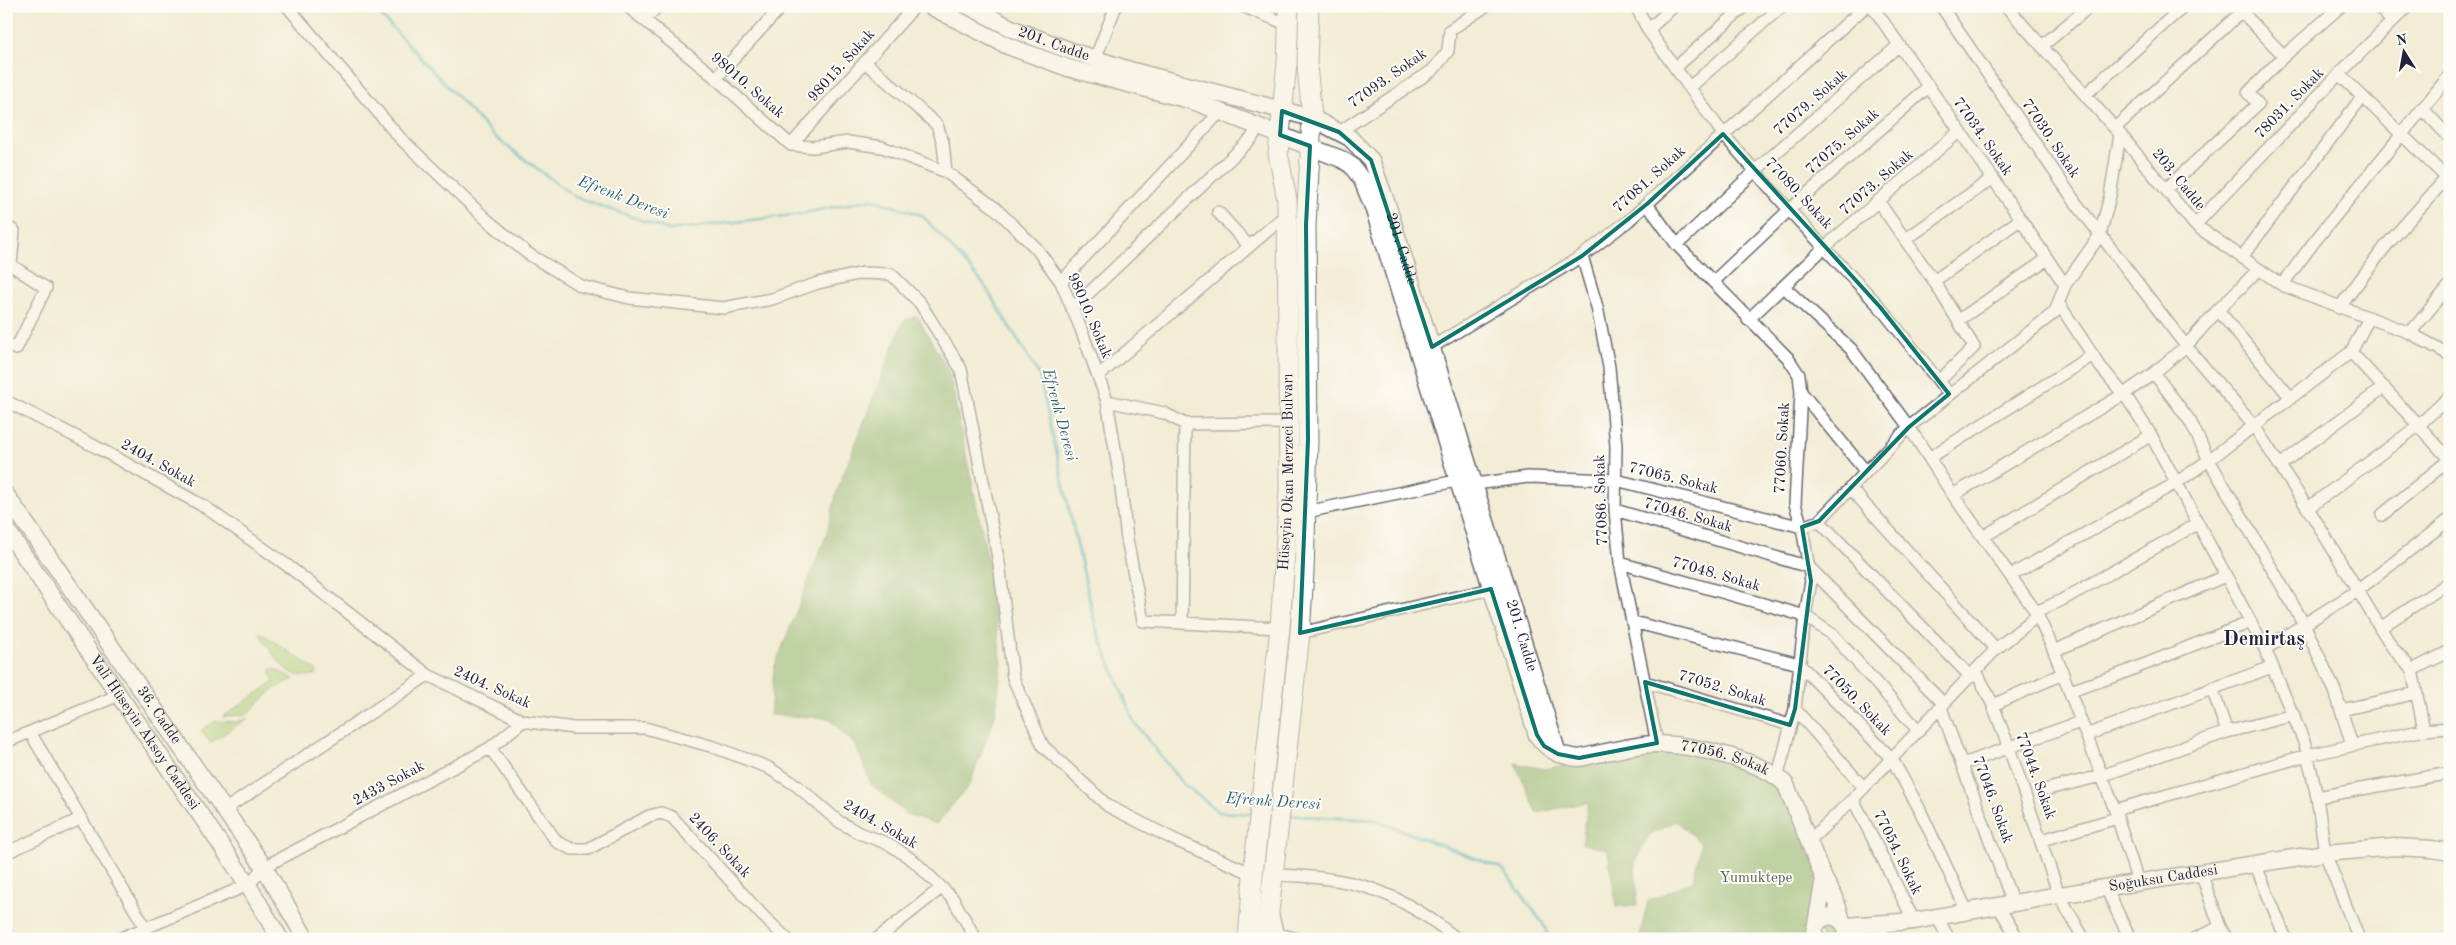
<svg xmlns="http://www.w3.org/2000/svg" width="2456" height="945" font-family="'Old Standard TT',serif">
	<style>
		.green { fill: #a6cd78; stroke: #64785a }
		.forest { fill: #84b068; stroke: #536952 }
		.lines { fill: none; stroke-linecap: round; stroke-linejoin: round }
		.stream { stroke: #3baab9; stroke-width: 3 }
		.street-casing { stroke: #6b6971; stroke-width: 14 }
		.secondary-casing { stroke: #6b6971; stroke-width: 19 }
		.primary-casing { stroke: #6b6971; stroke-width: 21 }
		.street { stroke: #fff; stroke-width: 11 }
		.secondary { stroke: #fff; stroke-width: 16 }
		.primary { stroke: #fff; stroke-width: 19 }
		.marked { fill: none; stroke: #0f766e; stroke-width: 4; stroke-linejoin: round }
		.labels { text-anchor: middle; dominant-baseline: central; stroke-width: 4; stroke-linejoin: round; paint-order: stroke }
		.street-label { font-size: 15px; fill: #22223b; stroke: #fdfcf7 }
		.park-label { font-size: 15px; fill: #505e50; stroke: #fdfcf7 }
		.water-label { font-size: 16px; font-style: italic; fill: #2d5f74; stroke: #fdfcf7 }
		.district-label { font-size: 20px; font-weight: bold; fill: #22223b; stroke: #fdfcf7 }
	</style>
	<rect width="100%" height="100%" fill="#fdfcf7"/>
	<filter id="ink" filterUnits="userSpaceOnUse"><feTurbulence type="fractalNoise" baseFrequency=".02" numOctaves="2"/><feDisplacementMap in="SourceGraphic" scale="10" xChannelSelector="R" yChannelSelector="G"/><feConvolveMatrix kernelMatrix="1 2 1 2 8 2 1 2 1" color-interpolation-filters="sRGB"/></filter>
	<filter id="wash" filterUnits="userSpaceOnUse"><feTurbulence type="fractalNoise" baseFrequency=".0096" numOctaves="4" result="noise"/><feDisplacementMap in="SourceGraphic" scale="20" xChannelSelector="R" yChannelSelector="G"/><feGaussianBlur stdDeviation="1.12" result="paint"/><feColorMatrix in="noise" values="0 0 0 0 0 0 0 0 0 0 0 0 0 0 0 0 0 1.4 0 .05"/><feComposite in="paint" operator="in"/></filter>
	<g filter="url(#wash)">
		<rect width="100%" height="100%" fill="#f3ecd6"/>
		<path class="green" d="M 260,632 L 316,670 L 317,674 C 287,684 274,655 260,634 Z
			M 273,668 L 294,679 L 275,688 L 247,714 L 222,717 L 274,682 L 270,671 Z
			M 248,718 L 210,743 L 201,730 L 216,721 L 236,722 Z
			M 1828,925 L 1835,929 L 1836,937 L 1821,939 L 1820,929 Z"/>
		<path class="forest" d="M 917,316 L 949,372 L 987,555 L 1002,664 L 995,716 L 970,784 L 937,824 L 906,814 L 871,784 L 856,746 L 828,718 L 770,715 L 774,668 L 826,536 L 837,491 L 903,321 Z
			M 1650,749 L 1719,758 L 1781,785 L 1817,870 L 1810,933 L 1807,939 L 1639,939 L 1648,901 L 1693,881 L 1701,843 L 1676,821 L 1649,835 L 1635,862 L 1637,905 L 1616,907 L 1608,850 L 1582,844 L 1588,802 L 1537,813 L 1515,763 L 1544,769 Z"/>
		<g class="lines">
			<path class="stream" d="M 372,6 L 495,137 L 575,197 L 669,230 L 800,214 L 872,199 L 922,215 L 983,283 L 1039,375 L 1096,628 L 1134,722 L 1182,783 L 1219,812 L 1254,814
				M 1285,815 L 1375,820 L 1503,869 L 1544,925 L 1549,939"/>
		</g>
	</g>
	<g filter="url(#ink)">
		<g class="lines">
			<g class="street-casing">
				<path id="street" d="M 287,6 L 400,138 L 486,219 L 527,253 L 581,286 L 629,298 L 723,308 L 772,299 L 818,283 L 863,273 L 891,274 L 920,303 L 961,369 L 999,563 L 1013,678 L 1043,746 L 1108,806 L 1177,841 L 1253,874
					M 627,6 L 711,74 L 791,145 L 813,147 L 848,142 L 882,147 L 946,172 L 995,208 L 1036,248 L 1061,282 L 1081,329 L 1107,401 L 1120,479 L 1127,539 L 1143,621 L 1280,628
					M 1242,6 L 1289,25
					M 1636,6 L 1648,30 L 1723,134 L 1789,210 L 1880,307 L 1949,394
					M 1872,6 L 1990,174 L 2065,285
					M 1941,6 L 2076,203 L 2186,346 L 2254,426 L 2314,518 L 2392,647 L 2412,670 L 2424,730
					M 2006,6 L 2120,134 L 2195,225 L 2282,285 L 2410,333 L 2450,355
					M 2378,6 L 2392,22
					M 2242,12 L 2284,56
					M 644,20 L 658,6
					M 1648,30 L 1674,6
					M 2042,46 L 2090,6
					M 1095,59 L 1116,6
					M 865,62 L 937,125 L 943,143 L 946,172
					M 1675,68 L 1745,6
					M 2339,74 L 2450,181
					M 716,78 L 782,6
					M 1689,88 L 1782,6
					M 2086,94 L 2184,6
					M 2422,108 L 2450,138
					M 2115,128 L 2248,6
					M 1339,132 L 1433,70 L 1448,51 L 1450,30 L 1486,6
					M 791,145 L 915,6
					M 2166,189 L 2258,104 L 2248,93 L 2284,56 L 2341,6
					M 1878,201 L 1934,281 L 1974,347 L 1939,381
					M 1647,204 L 1677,245 L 1788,358 L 1799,375 L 1801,392 L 1795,504 L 1802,527 L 1811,581 L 1805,616 L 1795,709 L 1778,775
					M 1218,212 L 1248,245
					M 2195,225 L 2339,74 L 2408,6
					M 6,226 L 14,231 L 11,265 L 46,288 L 16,349 L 6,344
					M 1906,239 L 1993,178
					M 1677,245 L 1755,171 L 1899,45
					M 1582,256 L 1597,307 L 1609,367 L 1616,446 L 1615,510 L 1620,563 L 1657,743
					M 2242,257 L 2362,97
					M 1934,281 L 2021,219
					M 1061,282 L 1221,111
					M 1713,282 L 1789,210 L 1928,87
					M 2282,285 L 2314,242 L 2450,75
					M 1784,287 L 1851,349 L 1909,427 L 1953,495 L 2036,612 L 2054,651 L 2115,810 L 2138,882
					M 2059,304 L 2100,366 L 2129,401 L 2151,435 L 2265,649 L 2305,744 L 2317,797 L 2325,853 L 2359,939
					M 2339,308 L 2385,247 L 2450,174
					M 1072,309 L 1251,139 L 1258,128
					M 2218,310 L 2291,398
					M 1748,320 L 1826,246 L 1960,131
					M 1959,320 L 2047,259
					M 2410,333 L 2450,285
					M 1432,347 L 1582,256 L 1628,221 L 1866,6
					M 2351,352 L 2450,460
					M 2154,373 L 2190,421 L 2209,460 L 2304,624 L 2335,691 L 2352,745
					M 1098,376 L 1287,214
					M 1801,392 L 1866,472
					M 6,401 L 98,448 L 205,507 L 288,566 L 428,675 L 523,721 L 573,728 L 645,728 L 714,747 L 767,767 L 796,785 L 838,821 L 859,833 L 889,844 L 914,861 L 953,899 L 976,939
					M 1107,401 L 1164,413 L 1185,424 L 1288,423
					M 1929,458 L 2093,355
					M 2280,465 L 2384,387
					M 1475,484 L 1528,477 L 1616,480 L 1802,527 L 1819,521 L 1909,427 L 2055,312 L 2065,285 L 2100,235 L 2110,196 L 2120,134
					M 1850,488 L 1996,649
					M 1953,495 L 2124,394 L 2154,373 L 2186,346 L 2218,310 L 2259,269
					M 2308,508 L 2418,426 L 2450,396
					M 1615,510 L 1809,567 L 1944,704
					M 1306,512 L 1456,481
					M 2382,515 L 2449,460
					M 1819,521 L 1971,677
					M 1983,537 L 2151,435
					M 1620,563 L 1805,616 L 1833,635 L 1919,731
					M 2011,575 L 2176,483 L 2209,460 L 2351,352 L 2369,318
					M 2036,612 L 2062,600 L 2197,524
					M 1633,622 L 1799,664 L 1892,759 L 1919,808 L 1967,911
					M 1182,623 L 1185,424
					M 2380,628 L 2450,582
					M 1300,633 L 1491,589
					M 2265,649 L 2357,591 L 2450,519
					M 2054,651 L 2225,576
					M 2412,670 L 2450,651
					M 1976,671 L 1993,705 L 2009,748 L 2059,895 L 2084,939
					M 1645,682 L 1790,725
					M 2212,688 L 2227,732
					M 2070,691 L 2118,675 L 2251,622
					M 1993,705 L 2062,674
					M 1941,708 L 2013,903
					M 1795,709 L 1864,788
					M 2341,710 L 2417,693
					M 30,732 L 145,927
					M 2086,735 L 2272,667
					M 6,742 L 119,695
					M 490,748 L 557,842 L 572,849 L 588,849 L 649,816 L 661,813 L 672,817 L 763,916 L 787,939
					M 1963,764 L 2080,722
					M 2048,789 L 2101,776 L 2227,732 L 2294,715
					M 2317,797 L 2450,773
					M 1853,799 L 1914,921
					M 224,810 L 428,675
					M 2115,810 L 2308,755 L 2424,730 L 2450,728
					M 1810,840 L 1853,799 L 1996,649 L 2037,616
					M 2042,840 L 2117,818
					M 6,853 L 80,819
					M 2256,866 L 2286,939
					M 2201,873 L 2220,927 L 2227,939
					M 1272,875 C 1351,876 1396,889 1457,939
					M 2106,888 L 2130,939
					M 1998,906 L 2018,939
					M 1273,916 L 1279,939
					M 1937,917 L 1949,939
					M 1878,924 L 1884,939
					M 6,934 L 9,939
					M 1278,934 L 1299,939
					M 1857,938 L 1858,939
					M 119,939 L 248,885 L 264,867 L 490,748 L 523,721
					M 877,939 L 941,888
					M 2194,939 L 2220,927"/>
			</g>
			<g class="secondary-casing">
				<g id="secondary">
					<path id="s1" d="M 930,6 L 1008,46 L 1068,68 L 1193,101 L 1341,159 L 1351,165 L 1362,180 L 1373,207 L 1537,735 C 1547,750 1560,756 1579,758 C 1600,754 1638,743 1658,744 C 1691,745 1764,760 1786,785 L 1824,879 L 1835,898 L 1842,921"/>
					<path id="s2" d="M 968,6 L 1013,29 L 1071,51 L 1133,71 L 1312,118 L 1350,138 L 1371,160 L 1388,207 L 1558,754"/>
					<path id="s3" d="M 6,495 L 264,867 L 306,939"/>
					<path id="s4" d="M 6,529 L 248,885 L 280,939"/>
					<path d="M 1816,924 L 1824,879"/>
					<path id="s5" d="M 1846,926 L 1914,921 L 2059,895 L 2325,853 L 2395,847 L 2432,849 L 2450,852"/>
					<path d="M 1815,939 C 1812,926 1819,917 1832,916 C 1843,920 1849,927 1846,939"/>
				</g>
			</g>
			<g class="primary-casing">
				<g id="primary">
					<path id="s6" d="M 1248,939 L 1254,864 L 1280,628 L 1289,492 L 1287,200 L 1278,153 L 1287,63 L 1289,6"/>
					<path d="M 1266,939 L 1300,633 L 1304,572 L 1308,440 L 1306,225 L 1312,118 L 1307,65 L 1309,6"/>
				</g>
			</g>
			<use href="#street" class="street"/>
			<use href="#secondary" class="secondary"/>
			<use href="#primary" class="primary"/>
		</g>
	</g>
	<path d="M0 0H2456V945H0ZM 1282,111 L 1339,132 L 1371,160 L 1432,347 L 1582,256 L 1647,204 L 1723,134 L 1880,307 L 1949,394 L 1909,427 L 1819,521 L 1802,527 L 1811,581 L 1795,709 L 1790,725 L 1645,682 L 1657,743 L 1579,758 L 1558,754 L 1544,746 L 1537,735 L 1491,589 L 1300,633 L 1308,440 L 1306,225 L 1310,146 L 1280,135 Z" fill="#f3ecd6" fill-opacity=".55" fill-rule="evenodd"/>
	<path class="marked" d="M 1282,111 L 1339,132 L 1371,160 L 1432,347 L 1582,256 L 1647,204 L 1723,134 L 1880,307 L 1949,394 L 1909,427 L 1819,521 L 1802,527 L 1811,581 L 1795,709 L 1790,725 L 1645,682 L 1657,743 L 1579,758 L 1558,754 L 1544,746 L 1537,735 L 1491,589 L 1300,633 L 1308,440 L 1306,225 L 1310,146 L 1280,135 Z"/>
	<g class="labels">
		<g class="street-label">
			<text stroke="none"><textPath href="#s2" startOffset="94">201. Cadde</textPath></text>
			<text transform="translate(842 66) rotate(-48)">98015. Sokak</text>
			<text transform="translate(1388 79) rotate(-35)">77093. Sokak</text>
			<text transform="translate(747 86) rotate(41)">98010. Sokak</text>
			<text transform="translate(1811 103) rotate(-41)">77079. Sokak</text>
			<text transform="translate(2290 104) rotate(-46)">78031. Sokak</text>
			<text transform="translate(1982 137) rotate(55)">77034. Sokak</text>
			<text transform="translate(2050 139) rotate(56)">77030. Sokak</text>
			<text transform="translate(1843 142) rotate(-41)">77075. Sokak</text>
			<text transform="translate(1650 180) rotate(-42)">77081. Sokak</text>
			<text transform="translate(2178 180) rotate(51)">203. Cadde</text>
			<text transform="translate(1877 183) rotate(-41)">77073. Sokak</text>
			<text transform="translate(1798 194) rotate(47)">77080. Sokak</text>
			<text stroke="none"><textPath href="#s2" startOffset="530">201. Cadde</textPath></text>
			<text transform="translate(1089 316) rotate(67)">98010. Sokak</text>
			<text transform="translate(1783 448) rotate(-87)">77060. Sokak</text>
			<text transform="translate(158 464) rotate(29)">2404. Sokak</text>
			<text stroke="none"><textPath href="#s6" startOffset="469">Hüseyin Okan Merzeci Bulvarı</textPath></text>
			<text transform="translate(1673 479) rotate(14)">77065. Sokak</text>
			<text transform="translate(1602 500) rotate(-92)">77086. Sokak</text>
			<text transform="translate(1688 516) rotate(16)">77046. Sokak</text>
			<text transform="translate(1716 575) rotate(16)">77048. Sokak</text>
			<text stroke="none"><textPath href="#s2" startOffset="935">201. Cadde</textPath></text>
			<text transform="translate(492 688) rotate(24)">2404. Sokak</text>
			<text transform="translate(1722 689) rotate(17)">77052. Sokak</text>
			<text transform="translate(1856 701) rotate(46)">77050. Sokak</text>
			<text stroke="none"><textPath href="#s3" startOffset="268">36. Cadde</textPath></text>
			<text stroke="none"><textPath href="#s4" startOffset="246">Vali Hüseyin Aksoy Caddesi</textPath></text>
			<text stroke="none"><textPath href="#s1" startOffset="1251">77056. Sokak</textPath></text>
			<text transform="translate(2035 776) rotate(70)">77044. Sokak</text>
			<text transform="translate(389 784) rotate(-28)">2433 Sokak</text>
			<text transform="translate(1992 800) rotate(70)">77046. Sokak</text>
			<text transform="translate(880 825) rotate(30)">2404. Sokak</text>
			<text transform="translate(719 846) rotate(47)">2406. Sokak</text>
			<text transform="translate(1897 853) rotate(64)">77054. Sokak</text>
			<text stroke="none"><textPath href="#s5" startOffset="321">Soğuksu Caddesi</textPath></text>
		</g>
		<g class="park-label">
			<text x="1756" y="878">Yumuktepe</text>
		</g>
		<g class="water-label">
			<text transform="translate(623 198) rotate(21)">Efrenk Deresi</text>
			<text transform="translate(1059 415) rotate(75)">Efrenk Deresi</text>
			<text transform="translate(1273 802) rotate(4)">Efrenk Deresi</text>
		</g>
		<g class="district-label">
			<text x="2264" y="640">Demirtaş</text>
		</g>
	</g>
	<rect width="2456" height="945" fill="none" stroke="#fdfcf7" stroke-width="25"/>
	<g transform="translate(2404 52) rotate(349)" stroke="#fdfcf7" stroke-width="4" paint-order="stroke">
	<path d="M0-4L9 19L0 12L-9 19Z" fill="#22223b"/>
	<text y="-8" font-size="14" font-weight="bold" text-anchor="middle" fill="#22223b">N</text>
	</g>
</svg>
